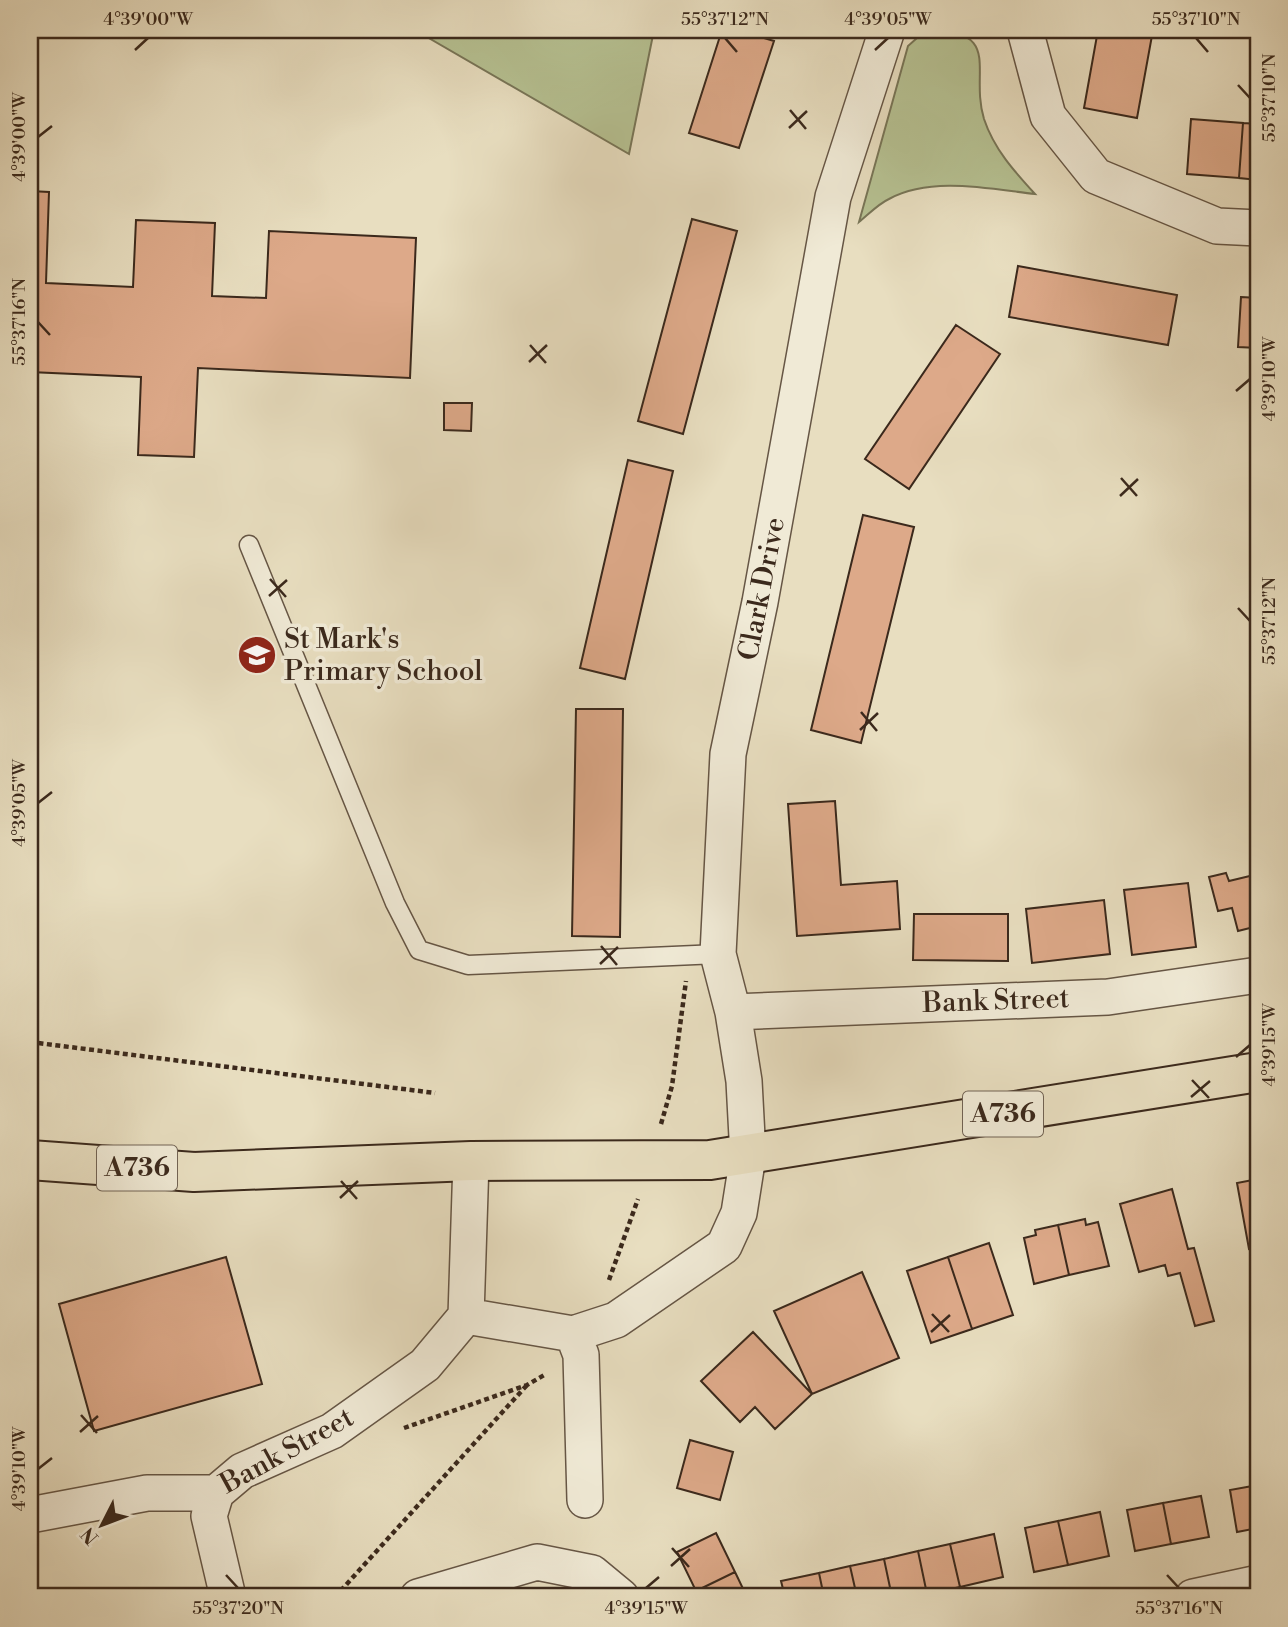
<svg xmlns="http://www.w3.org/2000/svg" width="1288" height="1627" font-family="'Libre Bodoni',serif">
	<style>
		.green { fill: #b6c192; stroke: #787557; stroke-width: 2 }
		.building { fill: #dda989; stroke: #3b291c; stroke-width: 2 }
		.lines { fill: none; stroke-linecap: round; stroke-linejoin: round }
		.service-casing { stroke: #665645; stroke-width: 21 }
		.minor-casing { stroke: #665645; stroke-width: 38 }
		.primary-casing { stroke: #3b291c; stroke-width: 42 }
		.path { stroke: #3b291c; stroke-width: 4.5; stroke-dasharray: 5 3.5; stroke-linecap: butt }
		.service { stroke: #f0ead6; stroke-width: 18 }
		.minor { stroke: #f0ead6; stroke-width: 35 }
		.primary { stroke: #e8dec0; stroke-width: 38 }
		.ticks { fill: none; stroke: #3b291c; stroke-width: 2.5 }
		.labels { text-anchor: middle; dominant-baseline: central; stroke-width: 7; stroke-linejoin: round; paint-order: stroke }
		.shield { fill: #f0ead6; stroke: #716354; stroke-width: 2 }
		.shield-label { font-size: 26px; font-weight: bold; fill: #3b291c }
		.street-label { font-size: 28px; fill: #3b291c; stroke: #f0ead6 }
		.poi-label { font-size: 28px; fill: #3b291c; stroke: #f0ead6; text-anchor: start }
		.neatline { fill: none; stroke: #3b291c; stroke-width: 2.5 }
		.ticks-label { font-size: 18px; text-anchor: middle; fill: #3b291c }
	</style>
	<rect width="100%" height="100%" fill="#e8dec0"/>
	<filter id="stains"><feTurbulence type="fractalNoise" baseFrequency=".00286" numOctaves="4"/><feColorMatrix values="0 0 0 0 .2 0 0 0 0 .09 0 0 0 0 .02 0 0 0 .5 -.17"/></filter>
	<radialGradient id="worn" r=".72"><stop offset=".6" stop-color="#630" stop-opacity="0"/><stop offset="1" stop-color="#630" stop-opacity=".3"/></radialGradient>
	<path class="green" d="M 415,30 L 654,30 L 629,154 Z
		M 926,30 C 1005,30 969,70 984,119 C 994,149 1014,171 1035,194 C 990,189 931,176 889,199 C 878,204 868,215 859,222 L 908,46 Z"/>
	<path class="building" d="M 722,30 L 737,30 L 774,41 L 739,148 L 689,133 Z
		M 1098,30 L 1153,30 L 1137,118 L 1084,108 Z
		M 1191,119 L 1243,123 L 1239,178 L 1187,174 Z
		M 1243,123 L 1258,124 L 1258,180 L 1239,178 Z
		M 30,191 L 49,192 L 46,283 L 133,287 L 136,220 L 215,223 L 212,296 L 266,298 L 269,231 L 416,238 L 410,378 L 198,368 L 194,457 L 138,455 L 141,377 L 30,372 Z
		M 692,219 L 737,231 L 683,434 L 638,421 Z
		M 1018,266 L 1177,295 L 1168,345 L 1009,317 Z
		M 1241,297 L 1258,298 L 1258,348 L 1238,347 Z
		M 956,325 L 1000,354 L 909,489 L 865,459 Z
		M 444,403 L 472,403 L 471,431 L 444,430 Z
		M 628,460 L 673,471 L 625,679 L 580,668 Z
		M 863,515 L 914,527 L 861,743 L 811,730 Z
		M 576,709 L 623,709 L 620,937 L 572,936 Z
		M 835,801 L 841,885 L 897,881 L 900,929 L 797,936 L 788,804 Z
		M 1226,873 L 1229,881 L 1258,874 L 1258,926 L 1238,931 L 1232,908 L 1218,911 L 1209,877 Z
		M 1188,883 L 1196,947 L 1132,955 L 1124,890 Z
		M 1104,900 L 1110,954 L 1032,963 L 1026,909 Z
		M 914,914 L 1008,914 L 1008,961 L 913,960 Z
		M 1258,1179 L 1258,1247 L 1249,1249 L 1237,1183 Z
		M 1172,1189 L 1188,1249 L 1194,1248 L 1214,1321 L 1195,1326 L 1180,1273 L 1168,1276 L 1165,1265 L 1139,1272 L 1120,1204 Z
		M 1085,1219 L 1086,1225 L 1098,1222 L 1109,1266 L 1069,1275 L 1058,1225 Z
		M 1058,1225 L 1069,1275 L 1034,1284 L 1024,1238 L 1036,1235 L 1035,1230 Z
		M 989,1243 L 1013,1315 L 972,1329 L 948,1257 Z
		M 226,1257 L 262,1384 L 94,1431 L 59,1304 Z
		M 948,1257 L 972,1329 L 931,1343 L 907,1271 Z
		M 862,1272 L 899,1358 L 812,1394 L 774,1311 Z
		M 753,1332 L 812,1394 L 775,1429 L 755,1407 L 740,1422 L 701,1381 Z
		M 690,1440 L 733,1452 L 720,1500 L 677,1488 Z
		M 1258,1485 L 1258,1528 L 1237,1532 L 1230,1490 Z
		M 1201,1496 L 1209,1537 L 1171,1544 L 1163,1503 Z
		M 1163,1503 L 1171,1544 L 1135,1551 L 1127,1510 Z
		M 1100,1512 L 1109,1556 L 1068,1565 L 1058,1521 Z
		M 1058,1521 L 1068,1565 L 1034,1572 L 1025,1528 Z
		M 716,1533 L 735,1572 L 696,1591 L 677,1552 Z
		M 994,1534 L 1003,1577 L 960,1587 L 950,1544 Z
		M 950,1544 L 960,1587 L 927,1594 L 918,1551 Z
		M 918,1551 L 927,1594 L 892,1597 L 884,1559 Z
		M 884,1559 L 892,1597 L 857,1597 L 850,1566 Z
		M 850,1566 L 857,1597 L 824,1597 L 819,1573 Z
		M 735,1572 L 747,1597 L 699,1597 L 696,1591 Z
		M 819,1573 L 824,1597 L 785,1597 L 781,1581 Z"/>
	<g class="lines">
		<g class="service-casing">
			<path id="service" d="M 249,545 L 395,903 L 419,950 L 468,965 L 718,954"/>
		</g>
		<g class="minor-casing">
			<path id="minor" d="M 1025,30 L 1048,116 L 1096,176 L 1217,226 L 1258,228
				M 733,1012 L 1108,997 L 1258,975
				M 466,1316 L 573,1334 L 616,1320 L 724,1246 L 739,1213 L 748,1156 L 744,1081 L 733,1012 L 718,954 L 728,754 L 760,602 L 833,197 L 887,30
				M 573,1334 L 581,1355 L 585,1500
				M 216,1493 L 209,1516 L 228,1597
				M 30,1515 L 147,1493 L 216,1493 L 242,1471 L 332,1431 L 425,1365 L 466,1316 L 471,1161
				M 418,1597 L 537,1562 L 592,1573 L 621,1597
				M 1193,1597 L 1258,1583"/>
		</g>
		<g class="primary-casing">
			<path id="primary" d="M 30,1160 L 194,1172 L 471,1161 L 710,1160 L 1258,1072"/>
		</g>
		<path class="path" d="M 30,1042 L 435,1093
			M 661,1124 L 672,1086 L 686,981
			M 609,1280 L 638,1199
			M 404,1428 L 527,1385 L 546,1374
			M 335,1597 L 527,1385"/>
		<use href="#service" class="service"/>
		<use href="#minor" class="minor"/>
		<use href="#primary" class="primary"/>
	</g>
	<path class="ticks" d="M 725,38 L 737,52M 1196,38 L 1208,52M 135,50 L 148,38M 875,50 L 888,38M 1238,85 L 1250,98M 790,110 L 806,129M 789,128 L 807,111M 38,137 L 52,126M 38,322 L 50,335M 530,345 L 546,363M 529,362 L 547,345M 1236,391 L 1250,379M 1121,478 L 1137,496M 1120,496 L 1138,479M 270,579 L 286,597M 269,596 L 287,580M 1238,608 L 1250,621M 861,712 L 877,731M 860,730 L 878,713M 38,803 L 52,792M 601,946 L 617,965M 600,964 L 618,947M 1236,1057 L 1250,1045M 1192,1080 L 1209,1098M 1191,1097 L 1210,1081M 341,1181 L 357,1199M 340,1198 L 358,1181M 932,1314 L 949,1332M 931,1332 L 950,1315M 81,1415 L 97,1433M 80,1432 L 98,1416M 38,1469 L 52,1458M 672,1548 L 689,1567M 671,1566 L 690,1549M 226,1575 L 238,1588M 1167,1575 L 1179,1588M 646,1588 L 659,1577"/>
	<defs>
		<g id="school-disc" transform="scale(2.0125)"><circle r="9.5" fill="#8f2418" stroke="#f0ead6"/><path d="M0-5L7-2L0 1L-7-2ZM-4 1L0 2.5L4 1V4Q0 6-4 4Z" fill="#fff"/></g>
	</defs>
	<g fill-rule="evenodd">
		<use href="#school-disc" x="257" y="655"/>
	</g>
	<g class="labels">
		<g class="shield">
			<rect x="963" y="1091.5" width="80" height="45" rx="5"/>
			<rect x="97" y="1145.5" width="80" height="45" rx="5"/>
		</g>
		<g class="shield-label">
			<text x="1003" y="1114">A736</text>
			<text x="137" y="1168">A736</text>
		</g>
		<g class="street-label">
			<text transform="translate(762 589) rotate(-79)">Clark Drive</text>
			<text transform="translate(996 1001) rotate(-2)">Bank Street</text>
			<text transform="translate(287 1451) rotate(-29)">Bank Street</text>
		</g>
		<g class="poi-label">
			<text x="284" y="639">St Mark's<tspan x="284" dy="32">Primary School</tspan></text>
		</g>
	</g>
	<rect width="1288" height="1627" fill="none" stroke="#e8dec0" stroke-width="77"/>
	<g transform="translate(102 1525) rotate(228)" stroke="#f0ead6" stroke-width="5" paint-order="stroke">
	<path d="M0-5L12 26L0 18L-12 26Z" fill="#3b291c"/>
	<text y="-10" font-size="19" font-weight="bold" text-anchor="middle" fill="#3b291c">N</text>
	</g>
	<rect x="38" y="38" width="1212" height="1550" class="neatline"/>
	<g class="ticks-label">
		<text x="148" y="25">4°39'00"W</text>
		<text x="725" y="25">55°37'12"N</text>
		<text x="888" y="25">4°39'05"W</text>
		<text x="1196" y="25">55°37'10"N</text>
		<text transform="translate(1269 98) rotate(-90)" y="6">55°37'10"N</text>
		<text transform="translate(19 137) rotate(-90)" y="6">4°39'00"W</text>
		<text transform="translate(19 322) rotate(-90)" y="6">55°37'16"N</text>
		<text transform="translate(1269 379) rotate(-90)" y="6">4°39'10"W</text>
		<text transform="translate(1269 621) rotate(-90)" y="6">55°37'12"N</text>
		<text transform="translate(19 803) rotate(-90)" y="6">4°39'05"W</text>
		<text transform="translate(1269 1045) rotate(-90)" y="6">4°39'15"W</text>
		<text transform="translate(19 1469) rotate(-90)" y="6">4°39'10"W</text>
		<text x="238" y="1614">55°37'20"N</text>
		<text x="646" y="1614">4°39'15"W</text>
		<text x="1179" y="1614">55°37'16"N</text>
	</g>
	<rect width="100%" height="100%" filter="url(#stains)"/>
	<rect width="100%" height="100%" fill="url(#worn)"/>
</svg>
